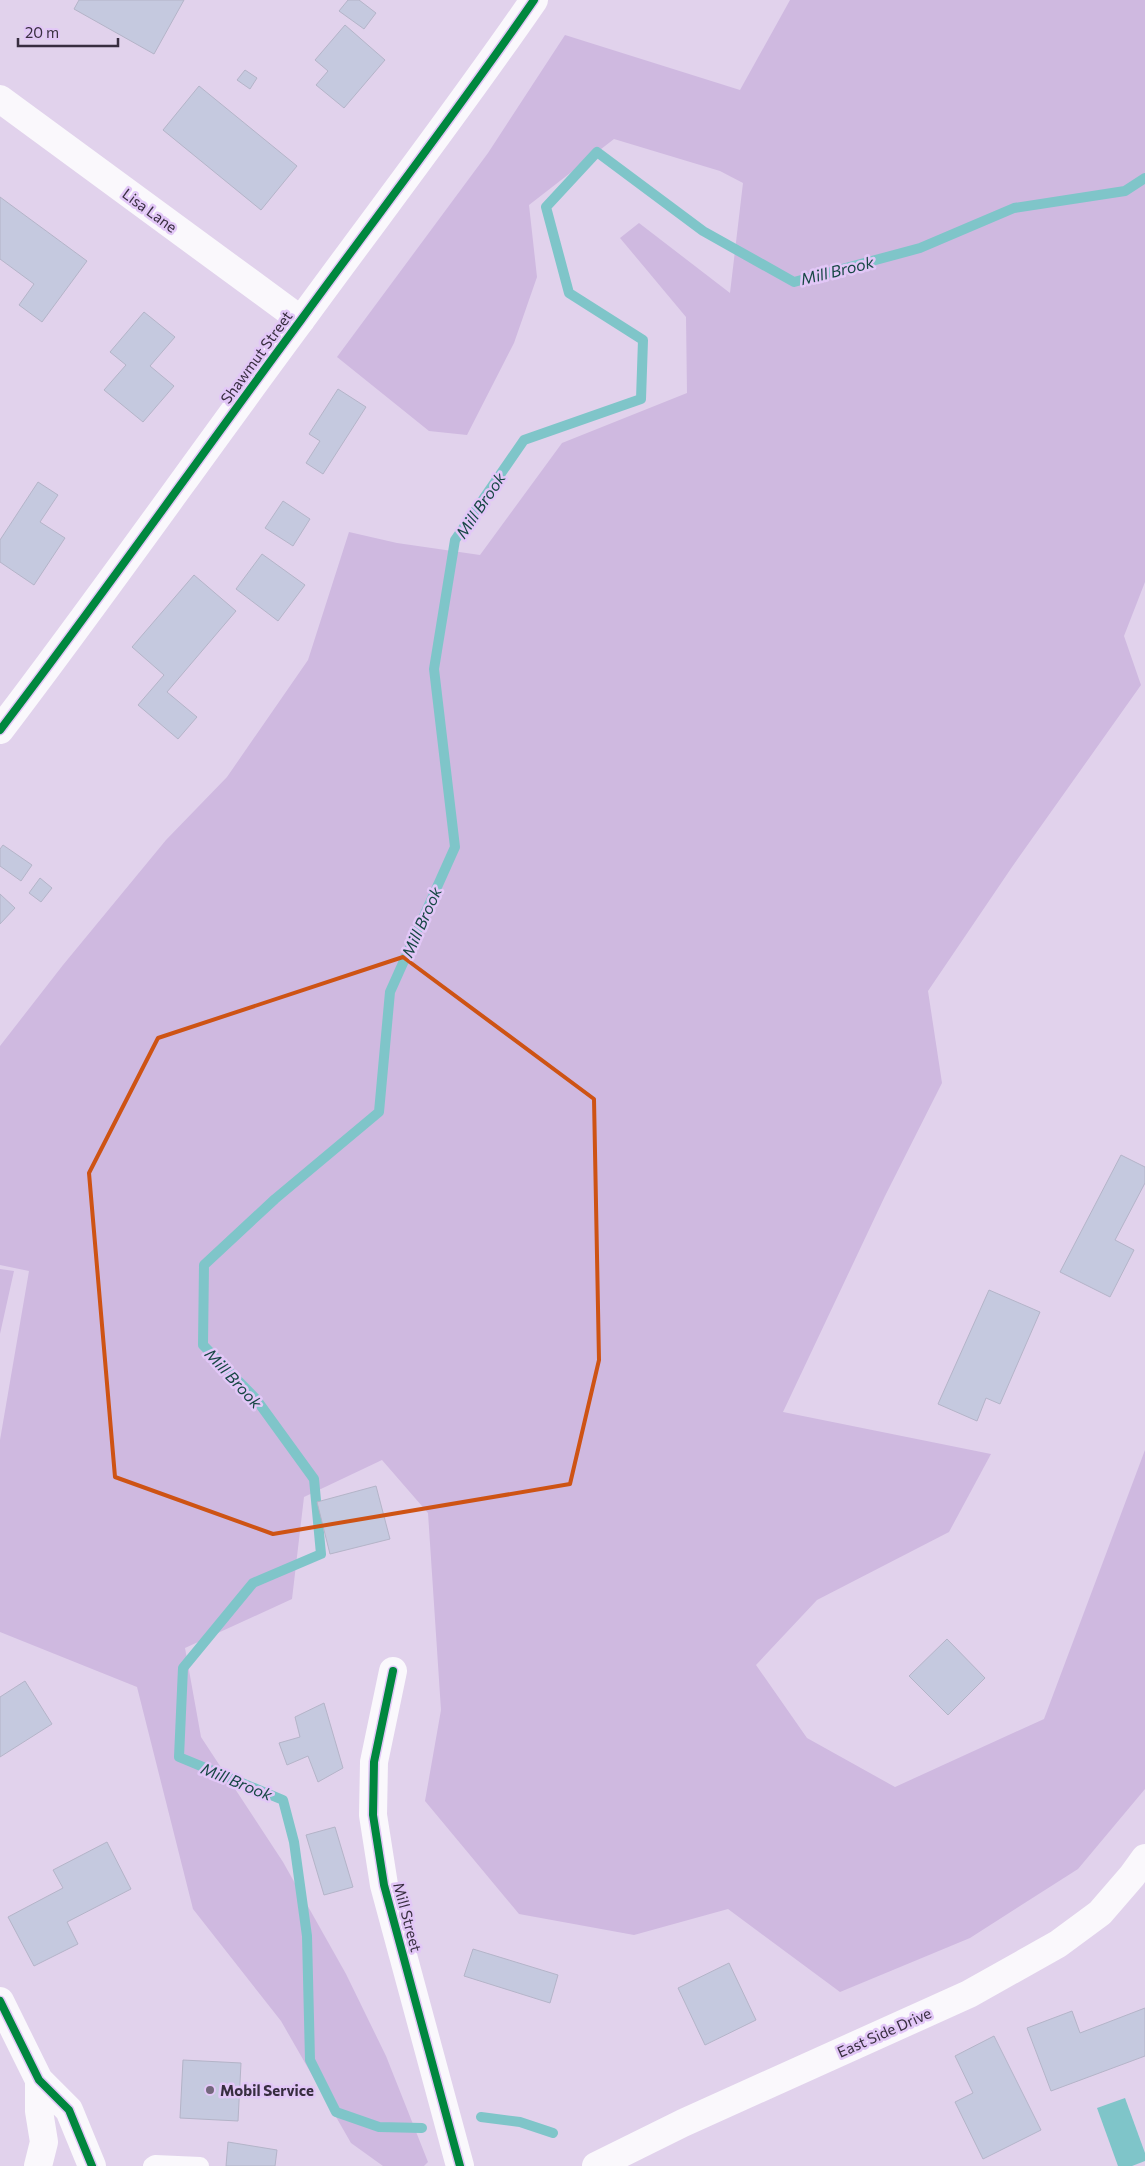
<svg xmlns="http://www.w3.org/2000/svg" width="1145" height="2166" font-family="Commissioner,sans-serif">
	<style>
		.green { fill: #cfb9e0 }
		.water { fill: #7fc5c9 }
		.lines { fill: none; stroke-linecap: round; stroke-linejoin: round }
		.stream { stroke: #7fc5c9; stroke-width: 10 }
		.building { fill: #c5c9df; stroke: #b4b4c8 }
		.lane { stroke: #faf8fc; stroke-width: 18 }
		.street { stroke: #faf8fc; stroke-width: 28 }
		.secondary { stroke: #faf8fc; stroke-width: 28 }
		.cycleway-casing { stroke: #e2c7f7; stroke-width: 11 }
		.cycleway { stroke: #00873e; stroke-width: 8 }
		.marked { fill: none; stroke: #ce5314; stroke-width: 4; stroke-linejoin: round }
		.poi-dot { fill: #73677c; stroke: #e2c7f7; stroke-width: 2 }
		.labels { text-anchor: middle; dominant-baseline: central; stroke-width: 5; stroke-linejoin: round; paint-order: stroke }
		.street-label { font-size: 15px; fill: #382e40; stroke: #e2c7f7 }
		.poi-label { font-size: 15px; font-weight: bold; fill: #382e40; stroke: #e2c7f7; text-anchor: start }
		.water-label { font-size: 16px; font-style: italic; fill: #174745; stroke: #e2c7f7 }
	</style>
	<rect width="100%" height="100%" fill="#e1d2ec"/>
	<path class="green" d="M 790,0 L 1145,0 L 1145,582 L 1124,636 L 1141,685 L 1012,867 L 928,991 L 942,1083 L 885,1196 L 783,1412 L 991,1454 L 949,1532 L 817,1600 L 756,1665 L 807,1738 L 895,1787 L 1044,1719 L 1145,1450 L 1145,1789 L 1078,1869 L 970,1938 L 840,1992 L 728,1909 L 634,1935 L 519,1914 L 425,1801 L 441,1710 L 428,1513 L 382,1460 L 304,1497 L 292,1599 L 185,1648 L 201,1737 L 283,1862 L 346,1974 L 386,2056 L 428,2162 L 424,2166 L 383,2166 L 351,2143 L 281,2021 L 193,1909 L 137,1687 L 0,1632 L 0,1440 L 29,1271 L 0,1265 L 0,1046 L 63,965 L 166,840 L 227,777 L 308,660 L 349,532 L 397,543 L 480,555 L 562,443 L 687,393 L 686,317 L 620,238 L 639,223 L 730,293 L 743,183 L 720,171 L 614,139 L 529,205 L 537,277 L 514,343 L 467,435 L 429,431 L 337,357 L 488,153 L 565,35 L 740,90 Z
		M 0,1269 L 14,1271 L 0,1334 Z"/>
	<path class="water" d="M 1125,2098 L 1145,2153 L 1145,2161 L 1132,2166 L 1118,2166 L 1097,2108 Z"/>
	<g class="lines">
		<path class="stream" d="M 481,2117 L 520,2122 L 553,2133
			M 422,2128 L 379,2127 L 336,2112 L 310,2060 L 307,1936 L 294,1842 L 283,1800 L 179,1757 L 183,1668 L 253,1583 L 321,1554 L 314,1479 L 256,1399 L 203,1345 L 204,1265 L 275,1199 L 379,1112 L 390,992 L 455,847 L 434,669 L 455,540 L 524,440 L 641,399 L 643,340 L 569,293 L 546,207 L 597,152 L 703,231 L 794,282 L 920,248 L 1014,208 L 1125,191 L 1145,178"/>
	</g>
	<path class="building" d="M 79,0 L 184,0 L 154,54 L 74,9 Z
		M 348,0 L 359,0 L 376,13 L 364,29 L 339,11 Z
		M 345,25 L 385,60 L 344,108 L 316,85 L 328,71 L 315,60 Z
		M 245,70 L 257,78 L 250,89 L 237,80 Z
		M 199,86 L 297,166 L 261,210 L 163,130 Z
		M 0,197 L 87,261 L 42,322 L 19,305 L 34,284 L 0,259 Z
		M 144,312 L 175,337 L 150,366 L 174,386 L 143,422 L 104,390 L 126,365 L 110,352 Z
		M 338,389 L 366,407 L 323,474 L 306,463 L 320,441 L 309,434 Z
		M 38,482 L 58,495 L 40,522 L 65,538 L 34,585 L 0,562 L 0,540 Z
		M 283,501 L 310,519 L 293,546 L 265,528 Z
		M 262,554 L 305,585 L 278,621 L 236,589 Z
		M 194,575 L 236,611 L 167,692 L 197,717 L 178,739 L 138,705 L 164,675 L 132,647 Z
		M 3,845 L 32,865 L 21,881 L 0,866 L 0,849 Z
		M 40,878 L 52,888 L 41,902 L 29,893 Z
		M 0,894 L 15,908 L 0,924 Z
		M 1121,1155 L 1145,1167 L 1145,1183 L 1115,1240 L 1134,1250 L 1110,1297 L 1060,1272 Z
		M 989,1290 L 1040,1312 L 1000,1404 L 986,1398 L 977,1421 L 938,1404 Z
		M 376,1486 L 390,1539 L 330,1554 L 317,1502 Z
		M 947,1639 L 985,1678 L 948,1715 L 909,1676 Z
		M 25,1681 L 52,1724 L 0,1757 L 0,1697 Z
		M 324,1703 L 343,1768 L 318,1782 L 308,1756 L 287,1765 L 279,1743 L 300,1737 L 295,1717 Z
		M 335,1827 L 353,1887 L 324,1895 L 306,1835 Z
		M 107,1842 L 131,1889 L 67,1922 L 78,1944 L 34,1966 L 8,1917 L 63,1888 L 53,1870 Z
		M 473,1949 L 558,1975 L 550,2003 L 464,1976 Z
		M 729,1963 L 756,2020 L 705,2045 L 678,1988 Z
		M 1145,2008 L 1145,2056 L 1051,2091 L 1027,2028 L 1072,2011 L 1080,2033 Z
		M 994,2036 L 1041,2130 L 983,2159 L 955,2102 L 973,2093 L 955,2056 Z
		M 183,2060 L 241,2063 L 238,2121 L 180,2118 Z
		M 228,2142 L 277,2150 L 275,2166 L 226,2166 Z"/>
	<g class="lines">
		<path class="lane" d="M 152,2166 L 155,2164 L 200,2166"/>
		<path class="street" d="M 0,99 L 301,320
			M 393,1671 L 374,1762 L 373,1815 L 384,1885 L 460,2166"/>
		<path class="secondary" d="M 0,730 C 103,595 200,456 301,320 C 379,213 459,109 534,0
			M 0,2001 L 39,2080 L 69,2110 L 92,2166
			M 38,2166 L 44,2142 L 39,2111 L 39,2080
			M 596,2166 L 683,2123 L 969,1994 L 1058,1944 L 1100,1913 L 1132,1876 L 1145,1858"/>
		<g class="cycleway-casing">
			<path id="cycleway" d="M 0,730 C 103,595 200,456 301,320 C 379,213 459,109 534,0
				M 393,1671 L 374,1762 L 373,1815 L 384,1885 L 460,2166
				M 0,2001 L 39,2080 L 69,2110 L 92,2166"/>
		</g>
		<use href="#cycleway" class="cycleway"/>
	</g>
	<path class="marked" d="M 403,957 L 594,1099 L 599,1360 L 570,1484 L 273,1534 L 115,1477 L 89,1173 L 158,1038 Z"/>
	<circle class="poi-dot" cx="210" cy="2090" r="5"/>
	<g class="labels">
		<g class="street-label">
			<text transform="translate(150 210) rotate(36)">Lisa Lane</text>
			<text transform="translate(256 357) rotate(-54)">Shawmut Street</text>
			<text transform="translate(408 1917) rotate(75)">Mill Street</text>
			<text transform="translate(884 2032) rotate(-24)">East Side Drive</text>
		</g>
		<g class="poi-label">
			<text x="220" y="2090">Mobil Service</text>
		</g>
		<g class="water-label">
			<text transform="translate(837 270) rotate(-14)">Mill Brook</text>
			<text transform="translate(480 505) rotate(-56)">Mill Brook</text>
			<text transform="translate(421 922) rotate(-66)">Mill Brook</text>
			<text transform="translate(234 1378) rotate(47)">Mill Brook</text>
			<text transform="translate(237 1781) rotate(22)">Mill Brook</text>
		</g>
	</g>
	<path d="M18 38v8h100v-8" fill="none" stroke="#382e40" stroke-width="2.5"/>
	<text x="25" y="38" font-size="15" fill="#382e40" stroke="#e2c7f7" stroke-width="4" paint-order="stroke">20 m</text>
</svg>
